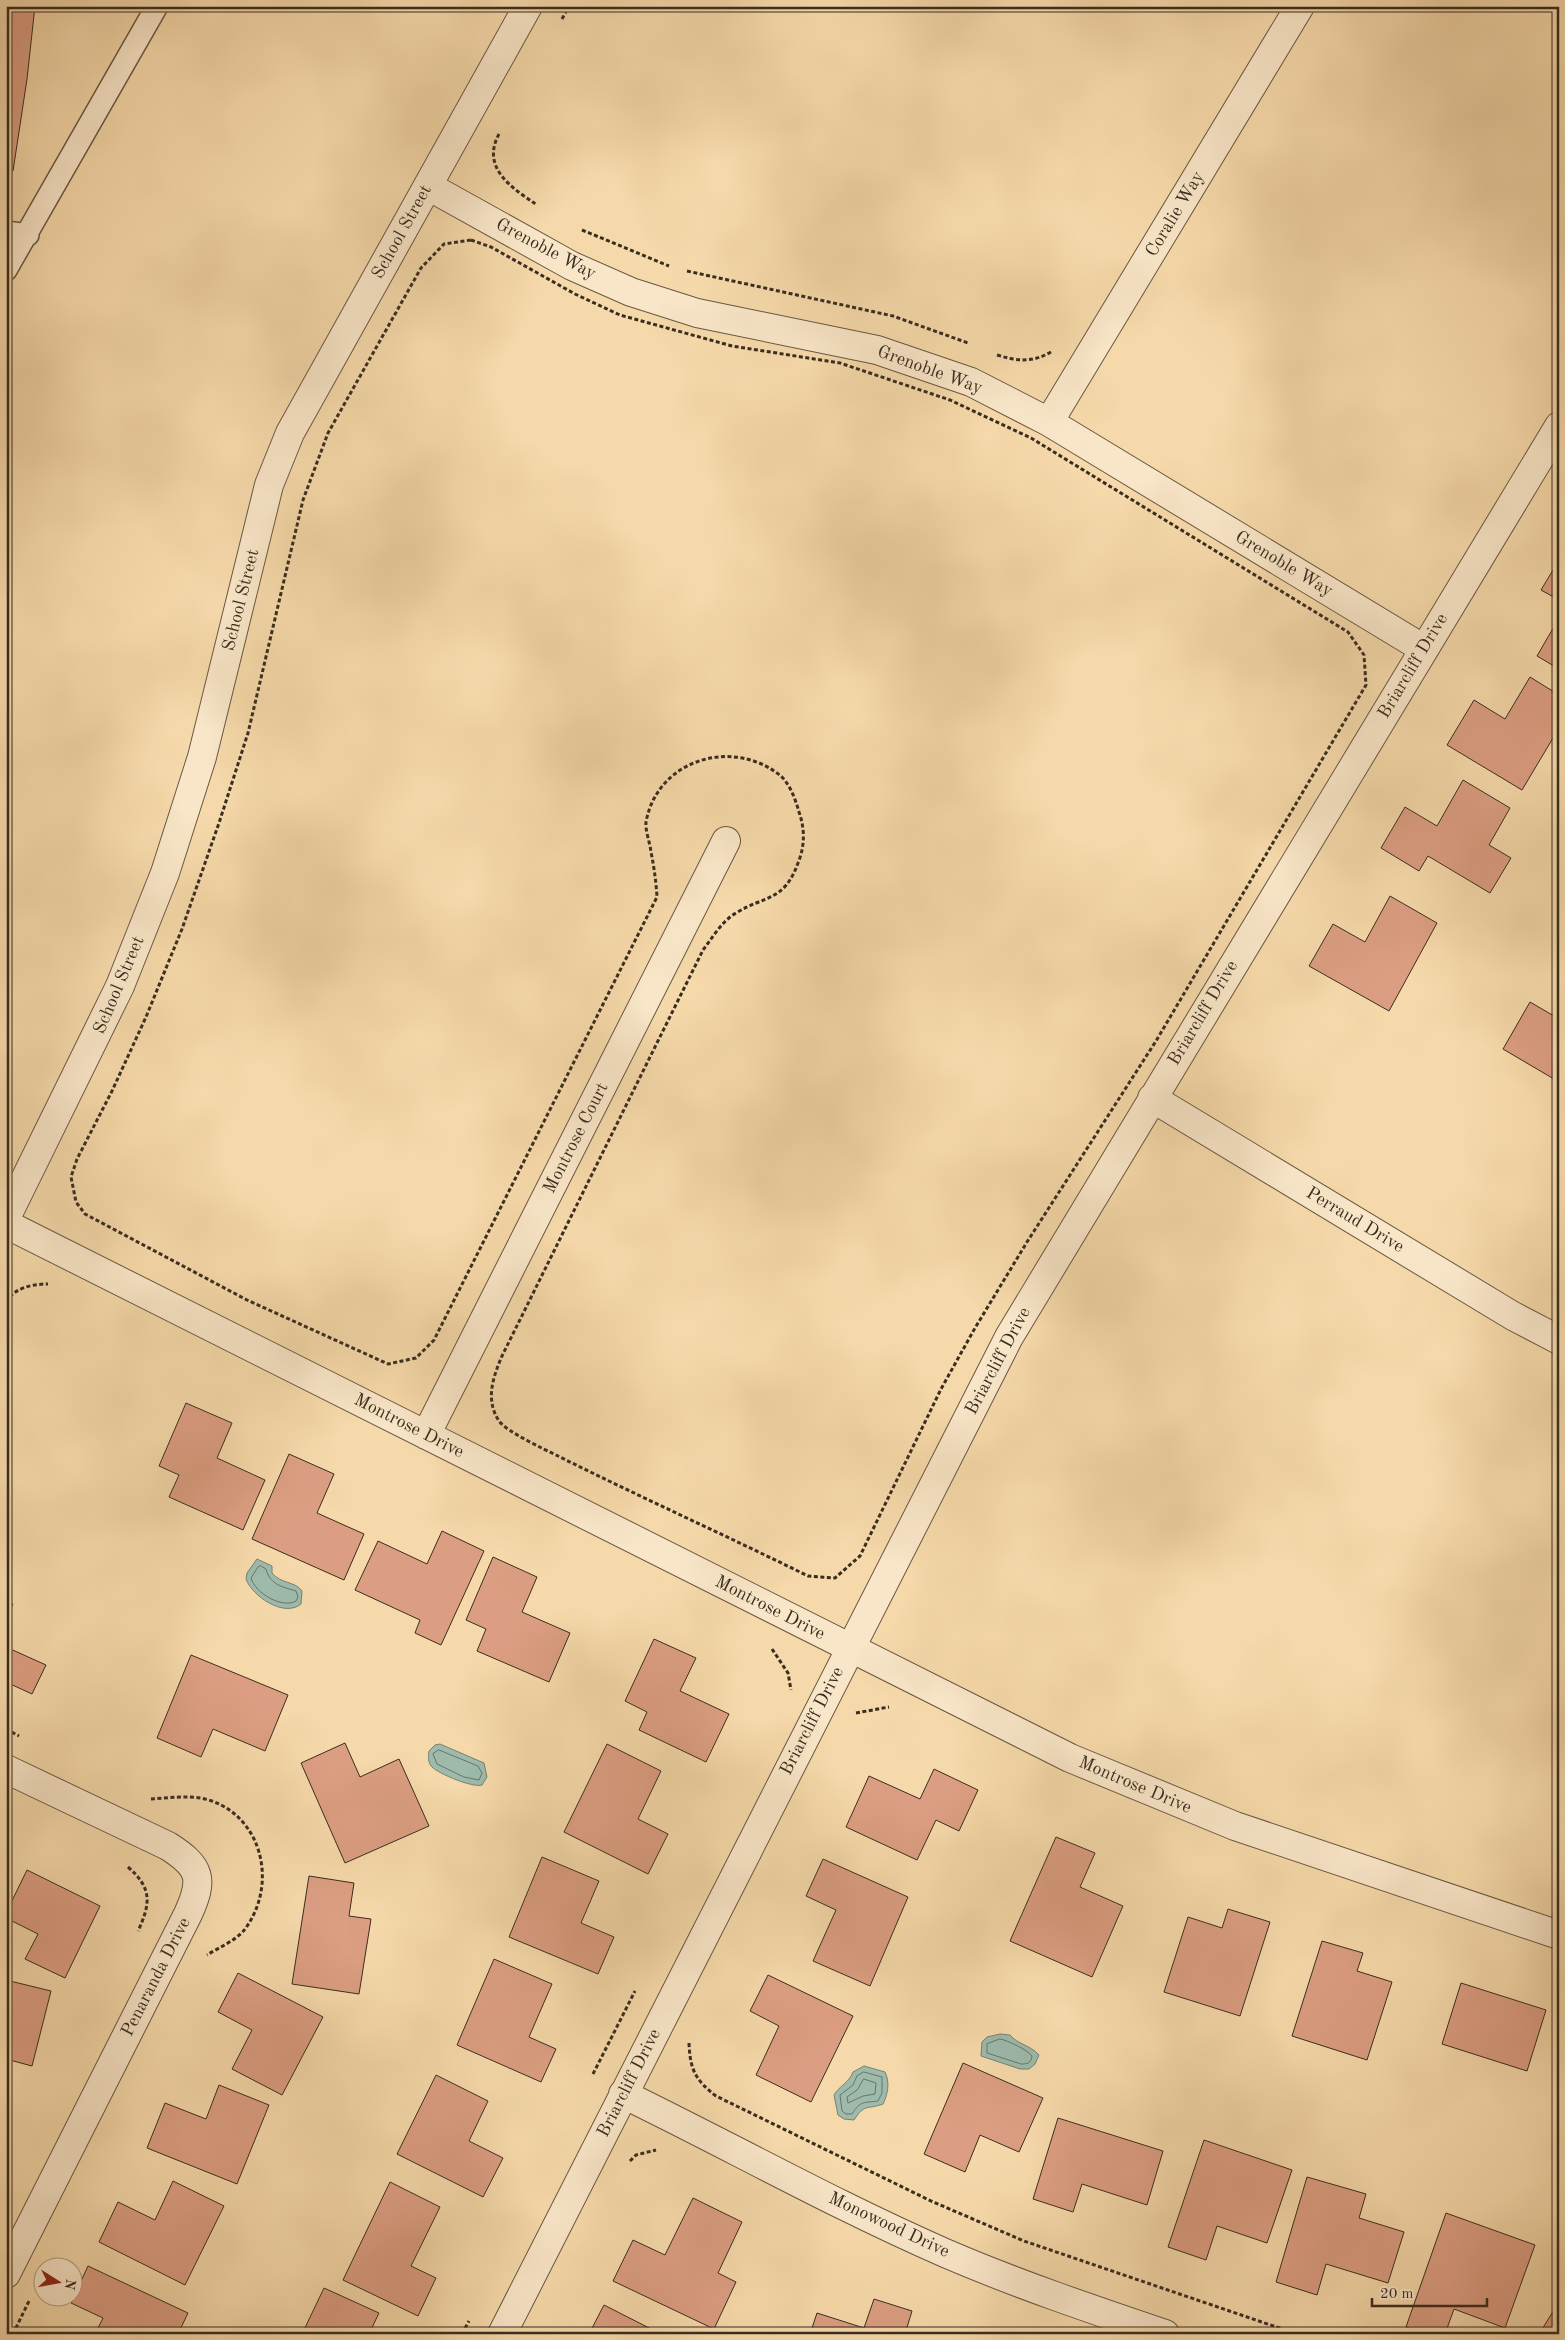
<svg xmlns="http://www.w3.org/2000/svg" width="1565" height="2340" font-family="'Old Standard TT',serif">
	<style>
		.water { fill: #9dbaac; stroke: #758274 }
		.lines { fill: none; stroke-linecap: round; stroke-linejoin: round }
		.shore { stroke: #6b7466; stroke-width: 1 }
		.building { fill: #dc9e82; stroke: #392d20 }
		.service-casing { stroke: #685842; stroke-width: 24 }
		.minor-casing { stroke: #685842; stroke-width: 30 }
		.path { stroke: #392d20; stroke-width: 3; stroke-dasharray: 4 2.5; stroke-linecap: butt }
		.service { stroke: #f9e6c8; stroke-width: 21 }
		.minor { stroke: #f9e6c8; stroke-width: 28 }
		.labels { text-anchor: middle; dominant-baseline: central; stroke-width: 4; stroke-linejoin: round; paint-order: stroke }
		.street-label { font-size: 18px; fill: #392d20; stroke: #f9e6c8 }
	</style>
	<rect width="100%" height="100%" fill="#f6d9aa"/>
	<filter id="stains"><feTurbulence type="fractalNoise" baseFrequency=".004" numOctaves="4"/><feColorMatrix values="0 0 0 0 .2 0 0 0 0 .09 0 0 0 0 .02 0 0 0 .5 -.17"/></filter>
	<radialGradient id="worn" r=".72"><stop offset=".6" stop-color="#630" stop-opacity="0"/><stop offset="1" stop-color="#630" stop-opacity=".3"/></radialGradient>
	<path class="water" d="M 257,1559 L 272,1566 L 272,1573 C 281,1584 295,1581 302,1591 L 301,1604 C 284,1618 252,1596 246,1579 L 247,1573 Z
		M 440,1744 L 484,1763 L 487,1777 L 482,1785 C 473,1788 439,1774 432,1767 C 428,1763 428,1757 429,1751 L 435,1745 Z
		M 1000,2034 L 1010,2035 C 1017,2044 1030,2045 1039,2055 L 1035,2064 L 1029,2069 L 1020,2069 L 981,2056 L 982,2042 L 987,2037 Z
		M 864,2066 L 885,2072 C 890,2082 888,2094 883,2104 C 867,2110 865,2103 854,2120 L 844,2119 L 838,2115 L 834,2095 C 840,2085 849,2083 853,2072 Z"/>
	<g class="lines">
		<path class="shore" d="M 261,1566 L 266,1569 C 270,1585 283,1587 296,1591 L 298,1597 L 296,1601 C 282,1609 255,1593 251,1578 L 258,1567 Z
			M 439,1750 L 478,1766 L 482,1773 L 479,1780 L 464,1777 L 437,1764 L 433,1754 Z
			M 1000,2039 C 1007,2040 1028,2050 1032,2056 C 1031,2063 1028,2064 1021,2064 L 987,2053 L 987,2044 Z
			M 864,2072 L 882,2077 L 882,2093 L 878,2101 C 864,2103 861,2100 852,2114 L 846,2114 L 842,2111 L 840,2095 L 853,2085 L 857,2076 Z
			M 864,2079 L 876,2083 L 875,2094 L 863,2096 L 848,2103 L 847,2097 L 857,2090 Z"/>
	</g>
	<path class="building" d="M 6,6 L 35,6 L 27,79 L 13,171 L 6,171 Z
		M 1559,560 L 1559,600 L 1541,590 Z
		M 1559,618 L 1559,669 L 1537,656 Z
		M 1530,677 L 1559,695 L 1559,728 L 1522,790 L 1447,745 L 1474,700 L 1505,719 Z
		M 1463,780 L 1510,808 L 1489,845 L 1511,858 L 1490,893 L 1428,856 L 1419,871 L 1381,848 L 1405,807 L 1437,826 Z
		M 1390,896 L 1437,923 L 1389,1011 L 1309,966 L 1333,924 L 1365,942 Z
		M 1530,1002 L 1554,1016 L 1559,1008 L 1559,1082 L 1503,1049 Z
		M 186,1403 L 232,1423 L 217,1458 L 265,1480 L 243,1530 L 169,1497 L 179,1475 L 159,1466 Z
		M 289,1454 L 334,1474 L 317,1513 L 364,1534 L 344,1580 L 252,1539 Z
		M 442,1531 L 484,1551 L 441,1645 L 415,1633 L 420,1620 L 355,1590 L 378,1541 L 427,1564 Z
		M 493,1557 L 537,1577 L 522,1612 L 570,1633 L 549,1682 L 477,1651 L 486,1629 L 466,1620 Z
		M 6,1601 L 13,1604 L 6,1620 Z
		M 654,1639 L 696,1658 L 680,1691 L 729,1714 L 706,1762 L 639,1730 L 647,1712 L 625,1701 Z
		M 6,1647 L 46,1665 L 32,1694 L 6,1682 Z
		M 191,1655 L 288,1695 L 265,1751 L 213,1729 L 201,1757 L 157,1738 Z
		M 345,1743 L 360,1777 L 399,1759 L 429,1826 L 345,1863 L 301,1763 Z
		M 607,1744 L 661,1771 L 638,1819 L 668,1834 L 648,1874 L 564,1832 Z
		M 934,1769 L 978,1790 L 959,1831 L 936,1820 L 917,1860 L 846,1827 L 869,1776 L 920,1799 Z
		M 1056,1837 L 1095,1853 L 1080,1887 L 1123,1906 L 1092,1977 L 1010,1941 Z
		M 542,1857 L 599,1881 L 581,1923 L 614,1937 L 598,1974 L 509,1937 Z
		M 823,1859 L 908,1897 L 870,1986 L 813,1961 L 836,1910 L 806,1896 Z
		M 27,1870 L 100,1906 L 65,1978 L 25,1959 L 38,1934 L 6,1918 L 6,1913 Z
		M 309,1876 L 354,1883 L 349,1916 L 371,1919 L 359,1994 L 292,1984 Z
		M 1228,1909 L 1270,1922 L 1240,2016 L 1164,1992 L 1188,1917 L 1222,1928 Z
		M 1322,1941 L 1363,1953 L 1357,1971 L 1392,1982 L 1367,2060 L 1292,2036 Z
		M 494,1959 L 552,1984 L 529,2037 L 556,2049 L 541,2082 L 457,2045 Z
		M 238,1973 L 323,2017 L 282,2095 L 232,2069 L 252,2030 L 218,2012 Z
		M 768,1975 L 853,2016 L 811,2102 L 756,2075 L 779,2026 L 750,2011 Z
		M 10,1981 L 51,1991 L 32,2066 L 6,2059 L 6,1997 Z
		M 1461,1983 L 1546,2010 L 1527,2071 L 1442,2044 Z
		M 963,2063 L 1043,2098 L 1019,2152 L 980,2135 L 965,2172 L 924,2154 Z
		M 436,2075 L 488,2101 L 469,2141 L 503,2158 L 483,2197 L 397,2154 Z
		M 219,2085 L 269,2105 L 237,2184 L 147,2148 L 165,2103 L 206,2119 Z
		M 1058,2118 L 1163,2151 L 1147,2205 L 1082,2184 L 1073,2212 L 1033,2199 Z
		M 1204,2140 L 1292,2170 L 1267,2243 L 1217,2226 L 1206,2260 L 1168,2247 Z
		M 1307,2177 L 1366,2194 L 1359,2218 L 1404,2232 L 1388,2283 L 1326,2264 L 1317,2295 L 1276,2282 Z
		M 173,2181 L 224,2206 L 185,2285 L 99,2242 L 118,2202 L 155,2220 Z
		M 390,2182 L 440,2207 L 411,2266 L 436,2278 L 418,2316 L 343,2280 Z
		M 693,2198 L 742,2222 L 718,2273 L 736,2282 L 714,2329 L 613,2281 L 633,2240 L 665,2255 Z
		M 1446,2213 L 1535,2245 L 1505,2328 L 1454,2309 L 1445,2334 L 1425,2334 L 1406,2327 Z
		M 88,2266 L 188,2313 L 178,2334 L 95,2334 L 103,2318 L 71,2303 Z
		M 324,2288 L 379,2313 L 369,2334 L 302,2334 Z
		M 874,2299 L 912,2311 L 905,2334 L 810,2334 L 817,2313 L 864,2328 Z
		M 1559,2302 L 1559,2334 L 1539,2334 Z
		M 604,2305 L 661,2334 L 589,2334 Z"/>
	<g class="lines">
		<g class="service-casing">
			<path id="service" d="M 6,232 L 28,235
				M 6,270 L 157,6"/>
		</g>
		<g class="minor-casing">
			<path id="minor" d="M 428,186 L 572,266 L 631,292 L 697,313 L 877,350 L 971,382 L 1049,422 L 1424,649
				M 1049,422 L 1300,6
				M 1152,1098 L 1513,1316 L 1559,1340
				M 6,1218 L 120,986 L 165,873 L 202,757 L 269,485 L 290,433 L 528,6
				M 6,1224 L 1070,1758 L 1235,1826 L 1559,1935
				M 426,1435 L 726,841
				M 6,1769 L 168,1846 C 201,1867 204,1879 188,1914 L 6,2274
				M 623,2094 C 730,2146 835,2205 945,2253 C 1017,2284 1091,2309 1165,2334
				M 502,2334 L 1009,1337 L 1559,426"/>
		</g>
		<path class="path" d="M 562,19 L 569,6
			M 499,134 C 480,169 514,189 537,205
			M 582,230 L 669,266
			M 471,240 L 491,247 L 575,294 L 620,315 L 732,346 L 840,363 L 950,400 L 1031,438 L 1348,632 L 1364,655 L 1366,685 L 1156,1041 L 1027,1242 L 975,1328 L 941,1389 L 860,1556 L 835,1578 L 808,1576 C 725,1535 640,1497 558,1456 C 544,1449 507,1432 499,1421 C 485,1400 493,1377 502,1356 L 703,950 C 713,937 722,921 736,913 C 765,895 784,902 798,863 C 805,846 805,829 799,812 C 795,798 789,781 777,773 C 729,738 657,761 646,822 C 645,830 650,843 651,852 C 654,867 656,881 657,897 L 434,1340 L 416,1358 L 388,1364 L 247,1300 L 85,1214 L 76,1202 L 71,1177 L 77,1159 L 112,1091 L 146,1017 L 182,929 L 219,823 L 248,733 L 303,500 L 328,433 L 421,268 L 444,244 Z
			M 687,271 L 893,316 L 968,343
			M 997,355 C 1017,361 1032,363 1051,352
			M 6,1302 C 14,1288 32,1284 48,1284
			M 772,1649 L 788,1673 L 791,1690
			M 856,1713 L 889,1707
			M 6,1729 L 19,1736
			M 151,1799 C 170,1798 192,1794 212,1801 C 264,1820 277,1886 245,1929 C 237,1940 218,1948 207,1955
			M 128,1867 C 152,1888 151,1903 138,1931
			M 689,2043 C 690,2069 695,2080 716,2096 L 931,2201 L 1024,2241 L 1297,2334
			M 593,2074 L 635,1991
			M 630,2161 L 636,2155 L 656,2150
			M 13,2334 L 30,2299
			M 462,2334 L 469,2321"/>
		<use href="#service" class="service"/>
		<use href="#minor" class="minor"/>
	</g>
	<g class="labels">
		<g class="street-label">
			<text transform="translate(1175 214) rotate(-59)">Coralie Way</text>
			<text transform="translate(402 232) rotate(-61)">School Street</text>
			<text transform="translate(546 249) rotate(28)">Grenoble Way</text>
			<text transform="translate(930 370) rotate(20)">Grenoble Way</text>
			<text transform="translate(1284 564) rotate(31)">Grenoble Way</text>
			<text transform="translate(241 600) rotate(-76)">School Street</text>
			<text transform="translate(1413 666) rotate(-59)">Briarcliff Drive</text>
			<text transform="translate(119 985) rotate(-67)">School Street</text>
			<text transform="translate(1203 1013) rotate(-59)">Briarcliff Drive</text>
			<text transform="translate(576 1138) rotate(-63)">Montrose Court</text>
			<text transform="translate(1355 1220) rotate(31)">Perraud Drive</text>
			<text transform="translate(998 1361) rotate(-62)">Briarcliff Drive</text>
			<text transform="translate(409 1426) rotate(27)">Montrose Drive</text>
			<text transform="translate(770 1608) rotate(27)">Montrose Drive</text>
			<text transform="translate(812 1721) rotate(-63)">Briarcliff Drive</text>
			<text transform="translate(1135 1785) rotate(23)">Montrose Drive</text>
			<text transform="translate(156 1977) rotate(-63)">Penaranda Drive</text>
			<text transform="translate(629 2083) rotate(-63)">Briarcliff Drive</text>
			<text transform="translate(889 2225) rotate(25)">Monowood Drive</text>
		</g>
	</g>
	<rect width="1565" height="2340" fill="none" stroke="#f6d9aa" stroke-width="25"/>
	<rect x="8" y="8" width="1550" height="2325" fill="none" stroke="#392d20" stroke-width="2.5"/>
	<rect x="12" y="12" width="1540" height="2315" fill="none" stroke="#392d20"/>
	<g transform="translate(58 2282) rotate(101)"><circle r="24" fill="#f9e6c8" stroke="#ac9c85"/>
	<path d="M0-4L9 19L0 12L-9 19Z" fill="#8f2418"/>
	<text y="-8" font-size="14" font-weight="bold" text-anchor="middle" fill="#392d20">N</text>
	</g>
	<path d="M1372 2298v8h115v-8" fill="none" stroke="#392d20" stroke-width="2.5"/>
	<text x="1380" y="2298" font-size="15" fill="#392d20" stroke="#f9e6c8" stroke-width="4" paint-order="stroke">20 m</text>
	<rect width="100%" height="100%" filter="url(#stains)"/>
	<rect width="100%" height="100%" fill="url(#worn)"/>
</svg>
